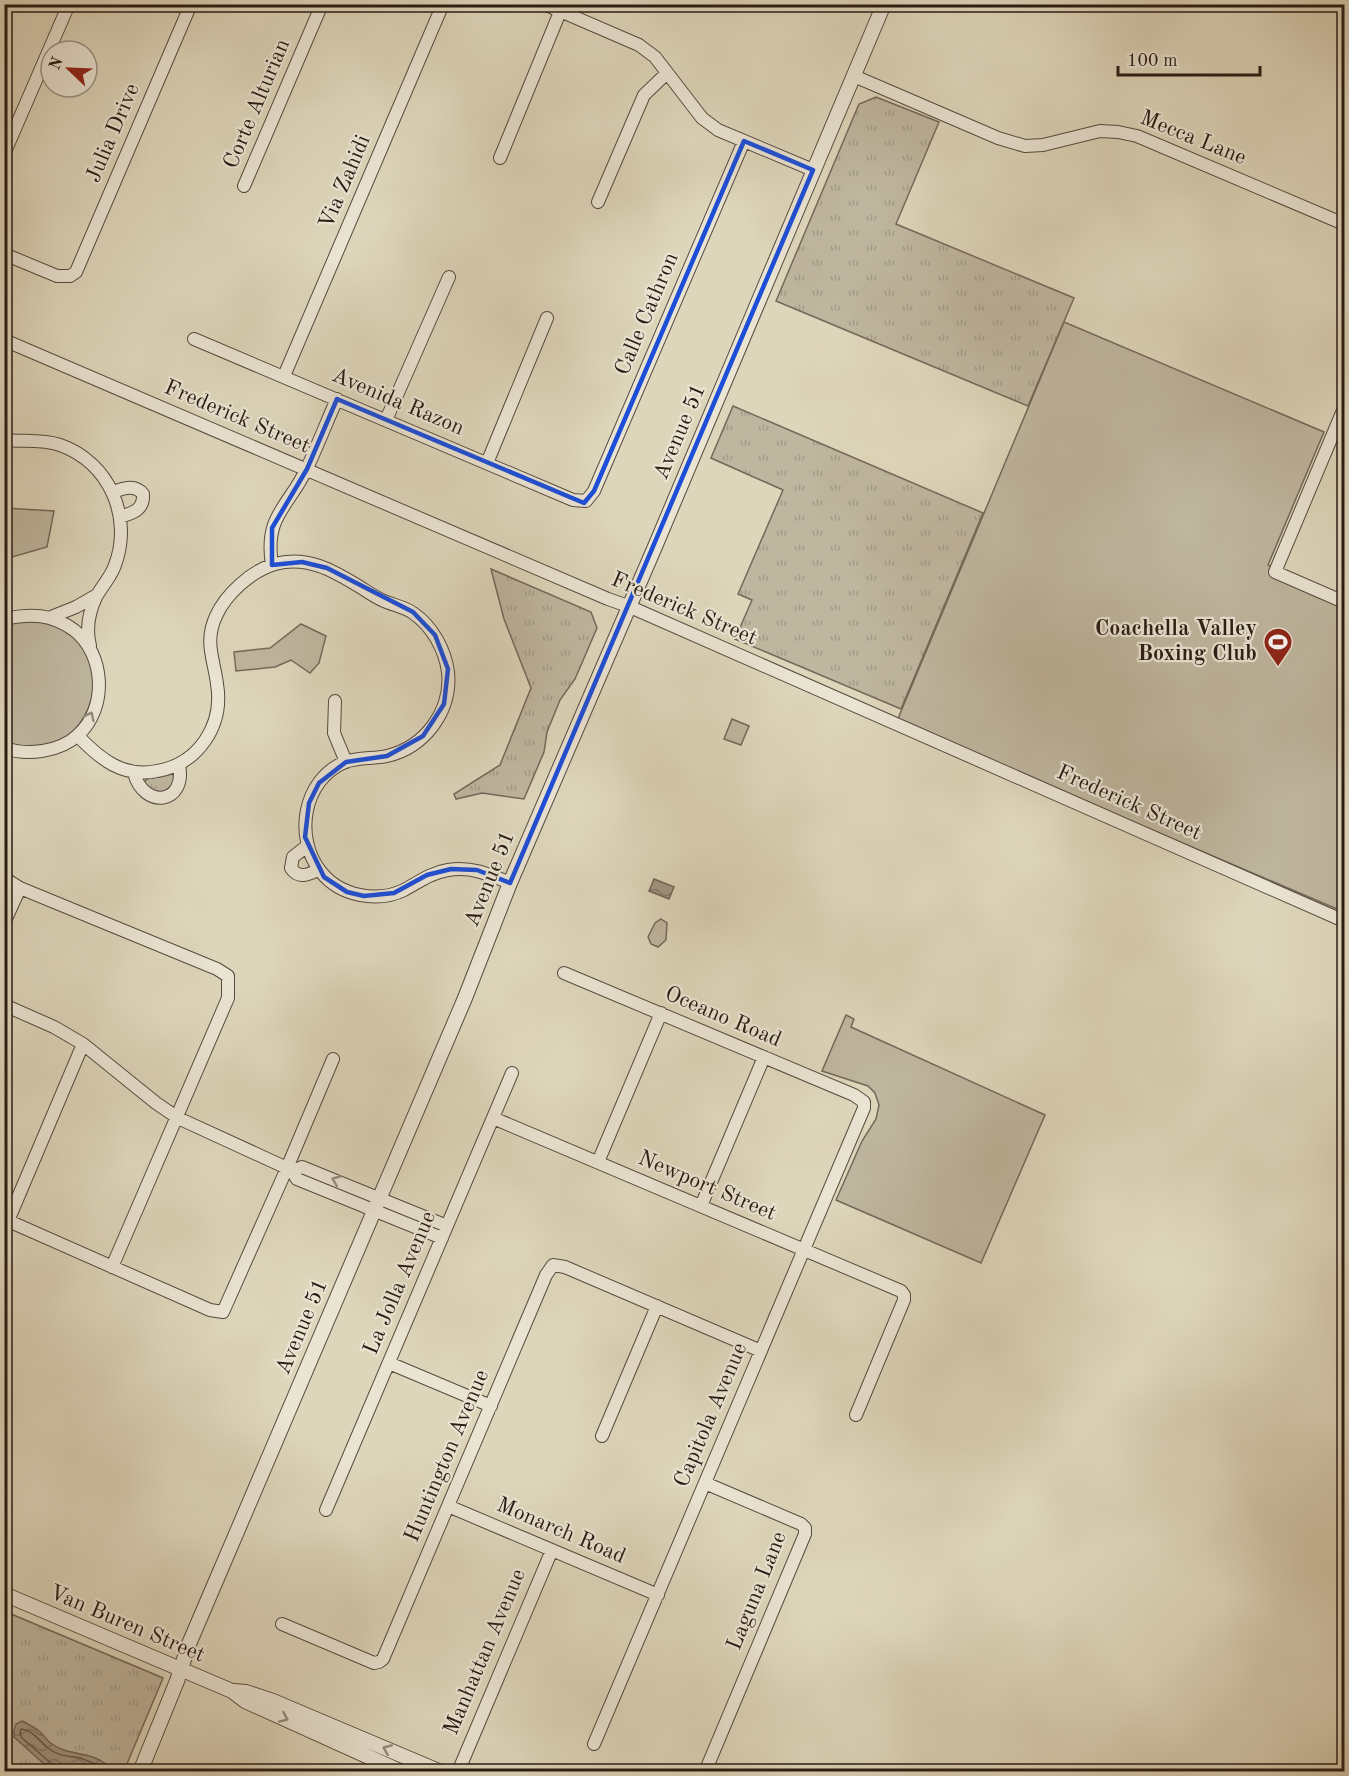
<svg xmlns="http://www.w3.org/2000/svg" width="1349" height="1776" font-family="'Old Standard TT',serif">
	<style>
		.grass { fill: url(#grass-tufts); stroke: #74685a; stroke-width: 1.5 }
		.park { fill: #bfb69f; stroke: #74685a; stroke-width: 1.5 }
		.water { fill: url(#water-waves); stroke: #716556; stroke-width: 1.5 }
		.lines { fill: none; stroke-linecap: round; stroke-linejoin: round }
		.shore { stroke: #66584b; stroke-width: 1.5 }
		.minor-casing { stroke: #574a3e; stroke-width: 14 }
		.tertiary-casing { stroke: #574a3e; stroke-width: 16 }
		.minor { stroke: #eae4d3; stroke-width: 12 }
		.tertiary { stroke: #eae4d3; stroke-width: 14 }
		.oneway { stroke: #948a7d }
		.marked { fill: none; stroke: #1d4ed8; stroke-width: 4.5; stroke-linejoin: round }
		.labels { text-anchor: middle; dominant-baseline: central; stroke-width: 4.5; stroke-linejoin: round; paint-order: stroke }
		.street-label { font-size: 22px; fill: #2a1b14; stroke: #eae4d3 }
		.poi-label { font-size: 22px; font-weight: bold; fill: #2a1b14; stroke: #eae4d3; text-anchor: end }
	</style>
	<defs>
		<pattern id="grass-tufts" width="24" height="20" patternUnits="userSpaceOnUse" patternTransform="scale(1.5)"><rect width="24" height="20" fill="#bfb69f"/><path d="M3 7l-1-3M5 7V3M7 7l1-3M15 17l-1-3M17 17v-4M19 17l1-3" fill="none" stroke="#a49c88"/></pattern>
		<pattern id="water-waves" width="16" height="10" patternUnits="userSpaceOnUse" patternTransform="scale(1.5)"><rect width="16" height="10" fill="#a19682"/><path d="M0 5q4-4 8 0t8 0" fill="none" stroke="#837a69"/></pattern>
	</defs>
	<rect width="100%" height="100%" fill="#ded6bb"/>
	<filter id="stains"><feTurbulence type="fractalNoise" baseFrequency=".00333" numOctaves="4"/><feColorMatrix values="0 0 0 0 .2 0 0 0 0 .09 0 0 0 0 .02 0 0 0 .5 -.17"/></filter>
	<radialGradient id="worn" r=".72"><stop offset=".6" stop-color="#630" stop-opacity="0"/><stop offset="1" stop-color="#630" stop-opacity=".3"/></radialGradient>
	<path class="grass" d="M 876,97 L 939,122 L 896,224 L 1074,298 L 1028,406 L 776,301 L 859,104 Z
		M 733,406 L 983,513 L 901,709 L 735,639 L 752,600 L 738,594 L 783,490 L 711,458 Z
		M 491,569 L 591,612 L 597,628 L 575,679 L 560,700 L 547,732 L 544,752 L 524,799 L 482,793 L 456,799 L 454,794 L 500,765 L 531,688 L 504,619 Z
		M 171,774 L 174,775 L 174,783 C 167,791 160,795 149,789 L 144,782 L 147,779 Z
		M 4,1611 L 163,1678 L 124,1771 L 5,1771 Z"/>
	<path class="park" d="M 1064,322 L 1324,432 L 1268,565 L 1344,598 L 1344,912 L 897,721 Z
		M 5,508 L 54,511 L 47,547 L 5,559 Z
		M 44,621 C 52,624 62,627 69,632 C 81,641 91,656 93,671 C 98,702 78,740 46,746 C 31,749 18,746 5,742 L 5,625 L 11,622 Z
		M 301,624 L 326,636 L 319,663 L 310,673 L 291,660 L 275,667 L 236,671 L 234,652 L 270,648 Z
		M 732,719 L 749,726 L 741,745 L 724,739 Z
		M 661,919 L 667,923 L 666,940 L 658,947 L 651,944 L 648,937 L 655,923 Z
		M 846,1015 L 854,1019 L 851,1027 L 1045,1115 L 981,1263 L 836,1200 L 862,1141 L 876,1119 L 879,1105 L 875,1093 L 868,1086 L 822,1071 Z"/>
	<path class="water" d="M 654,879 L 674,887 L 669,899 L 649,891 Z
		M 22,1721 C 28,1724 34,1727 39,1731 C 44,1735 47,1741 52,1744 C 68,1756 90,1751 106,1764 L 106,1771 L 52,1771 L 14,1737 L 14,1730 L 16,1724 Z"/>
	<g class="lines">
		<path class="shore" d="M 55,1772 L 53,1765 L 22,1738 L 20,1734 L 21,1729 C 33,1730 39,1741 48,1748 C 57,1756 69,1756 80,1758 C 86,1760 92,1763 98,1765 L 101,1772"/>
		<g class="minor-casing">
			<path id="minor" d="M 544,4 L 639,45 L 655,57 L 702,118 L 718,130 L 813,170
				M 854,76 L 998,138 L 1025,146 L 1043,145 L 1100,131 L 1118,132 L 1137,136 L 1344,224
				M 4,154 L 69,4
				M 500,158 L 560,12
				M 244,186 L 322,4
				M 598,202 L 644,95 L 667,73
				M 4,254 L 57,276 L 70,276 L 76,272 L 191,4
				M 194,339 L 573,500 L 586,501 L 594,491 L 744,141
				M 4,340 L 608,599 L 628,606 L 1344,921
				M 284,376 L 443,4
				M 1344,408 L 1275,572 L 1344,602
				M 386,420 L 449,277
				M 4,440 C 22,442 42,439 60,445 C 109,462 133,517 115,565 C 111,577 102,586 96,597 C 89,612 86,630 90,646
				M 487,463 L 547,318
				M 113,492 C 124,488 135,484 143,494 C 144,510 133,513 120,517
				M 272,565 C 264,515 289,507 307,468 C 318,445 327,421 337,399
				M 51,617 L 76,607 L 97,595
				M 4,619 C 31,613 52,614 74,630 C 105,654 108,708 78,735 C 60,752 27,756 4,748
				M 335,701 L 334,733 L 346,762
				M 78,736 C 100,759 123,778 157,771 C 198,764 224,726 217,684 C 214,659 204,642 216,616 C 226,594 251,571 275,564 C 307,555 334,571 360,587 C 368,592 375,597 384,601 C 393,605 405,607 413,613 C 432,626 445,649 448,672 C 452,711 425,747 387,756 C 373,759 358,757 345,762 C 302,780 294,839 321,872 C 340,896 377,903 404,890 C 419,882 430,873 448,870 C 470,866 489,874 510,883
				M 134,773 C 144,810 187,804 179,765
				M 307,846 L 293,857 L 291,868 C 298,879 308,875 318,870
				M 4,878 L 20,888 L 217,969 L 228,976 L 228,998 L 112,1267
				M 4,923 L 20,888
				M 564,973 L 854,1095 L 864,1102 L 864,1108 L 594,1744
				M 4,1005 L 54,1027 L 83,1044 L 156,1103 L 178,1118 L 287,1168 L 333,1059
				M 493,1118 L 901,1291 L 904,1295 L 904,1300 L 856,1415
				M 598,1162 L 661,1013
				M 292,1171 L 302,1167 L 447,1226
				M 701,1206 L 764,1057
				M 4,1219 L 210,1310 L 223,1312 L 287,1168 L 292,1171 L 297,1179 L 442,1238
				M 8,1221 L 83,1044
				M 389,1363 L 491,1406
				M 602,1436 L 657,1306
				M 448,1506 L 658,1595
				M 326,1510 L 512,1073
				M 282,1624 L 374,1663 L 379,1662 L 383,1659 L 546,1275 L 553,1265 L 565,1267 L 761,1351
				M 458,1772 L 552,1550
				M 705,1772 L 805,1534 L 805,1528 L 801,1524 L 705,1483"/>
		</g>
		<g class="tertiary-casing">
			<path id="tertiary" d="M 4,1594 L 232,1691 L 245,1701 L 402,1772
				M 234,1691 L 246,1692 L 273,1701 L 441,1772
				M 140,1772 L 177,1681 L 189,1644 L 465,998 L 510,883 L 654,549 L 884,4"/>
		</g>
		<use href="#minor" class="minor"/>
		<use href="#tertiary" class="tertiary"/>
	</g>
	<defs><path id="oneway-chevron" d="M-2-3.5L2.5 0L-2 3.5" fill="none" stroke-width="1.6" stroke-linecap="round" stroke-linejoin="round" transform="scale(1.5)"/></defs>
	<g class="oneway">
		<use href="#oneway-chevron" transform="translate(90 716) rotate(-64)"/>
		<use href="#oneway-chevron" transform="translate(336 1180) rotate(-158)"/>
		<use href="#oneway-chevron" transform="translate(284 1718) rotate(24)"/>
		<use href="#oneway-chevron" transform="translate(387 1749) rotate(-157)"/>
	</g>
	<path class="marked" d="M 744,141 L 813,170 L 510,883 L 477,870 L 451,869 L 427,875 L 394,893 L 364,896 L 347,892 L 324,877 L 305,837 L 309,803 L 319,783 L 346,762 L 387,756 L 423,736 L 444,704 L 448,669 L 435,635 L 413,612 L 327,568 L 302,562 L 272,565 L 272,528 L 307,469 L 337,399 L 584,503 L 594,491 Z"/>
	<defs>
		<g id="stadium-pin" transform="scale(1.5)"><path d="M0 17L-7.5 6A9.5 9.5 0 1 1 7.5 6Z" fill="#8f2418" stroke="#eae4d3"/><path d="M0-5a6.5 5 0 1 0 0 10a6.5 5 0 1 0 0-10ZM-3.5-1.8h7v3.6h-7Z" fill="#fff"/></g>
	</defs>
	<g fill-rule="evenodd">
		<use href="#stadium-pin" x="1278" y="642"/>
	</g>
	<g class="labels">
		<g class="street-label">
			<text transform="translate(257 104) rotate(-67)">Corte Alturian</text>
			<text transform="translate(113 133) rotate(-67)">Julia Drive</text>
			<text transform="translate(1193 138) rotate(22)">Mecca Lane</text>
			<text transform="translate(345 182) rotate(-67)">Via Zahidi</text>
			<text transform="translate(647 314) rotate(-67)">Calle Cathron</text>
			<text transform="translate(398 402) rotate(23)">Avenida Razon</text>
			<text transform="translate(237 417) rotate(23)">Frederick Street</text>
			<text transform="translate(680 432) rotate(-67)">Avenue 51</text>
			<text transform="translate(684 609) rotate(23)">Frederick Street</text>
			<text transform="translate(1129 803) rotate(24)">Frederick Street</text>
			<text transform="translate(490 879) rotate(-68)">Avenue 51</text>
			<text transform="translate(723 1017) rotate(23)">Oceano Road</text>
			<text transform="translate(707 1186) rotate(23)">Newport Street</text>
			<text transform="translate(400 1283) rotate(-67)">La Jolla Avenue</text>
			<text transform="translate(302 1327) rotate(-67)">Avenue 51</text>
			<text transform="translate(711 1415) rotate(-67)">Capitola Avenue</text>
			<text transform="translate(447 1456) rotate(-67)">Huntington Avenue</text>
			<text transform="translate(561 1531) rotate(23)">Monarch Road</text>
			<text transform="translate(757 1591) rotate(-68)">Laguna Lane</text>
			<text transform="translate(127 1624) rotate(23)">Van Buren Street</text>
			<text transform="translate(485 1652) rotate(-67)">Manhattan Avenue</text>
		</g>
		<g class="poi-label">
			<text x="1257" y="629">Coachella Valley<tspan x="1257" dy="25">Boxing Club</tspan></text>
		</g>
	</g>
	<rect width="1349" height="1776" fill="none" stroke="#ded6bb" stroke-width="24"/>
	<rect x="6" y="6" width="1337" height="1764" fill="none" stroke="#2a1b14" stroke-width="3"/>
	<rect x="12" y="12" width="1325" height="1752" fill="none" stroke="#2a1b14" stroke-width="1.5"/>
	<g transform="translate(69 69) rotate(293)"><circle r="28" fill="#eae4d3" stroke="#9d9487" stroke-width="1.5"/>
	<path d="M0-4.5L10 22L0 15L-10 22Z" fill="#8f2418"/>
	<text y="-9" font-size="16" font-weight="bold" text-anchor="middle" fill="#2a1b14">N</text>
	</g>
	<path d="M1118 66v9h142v-9" fill="none" stroke="#2a1b14" stroke-width="3"/>
	<text x="1127" y="66" font-size="18" fill="#2a1b14" stroke="#eae4d3" stroke-width="4.5" paint-order="stroke">100 m</text>
	<rect width="100%" height="100%" filter="url(#stains)"/>
	<rect width="100%" height="100%" fill="url(#worn)"/>
</svg>
